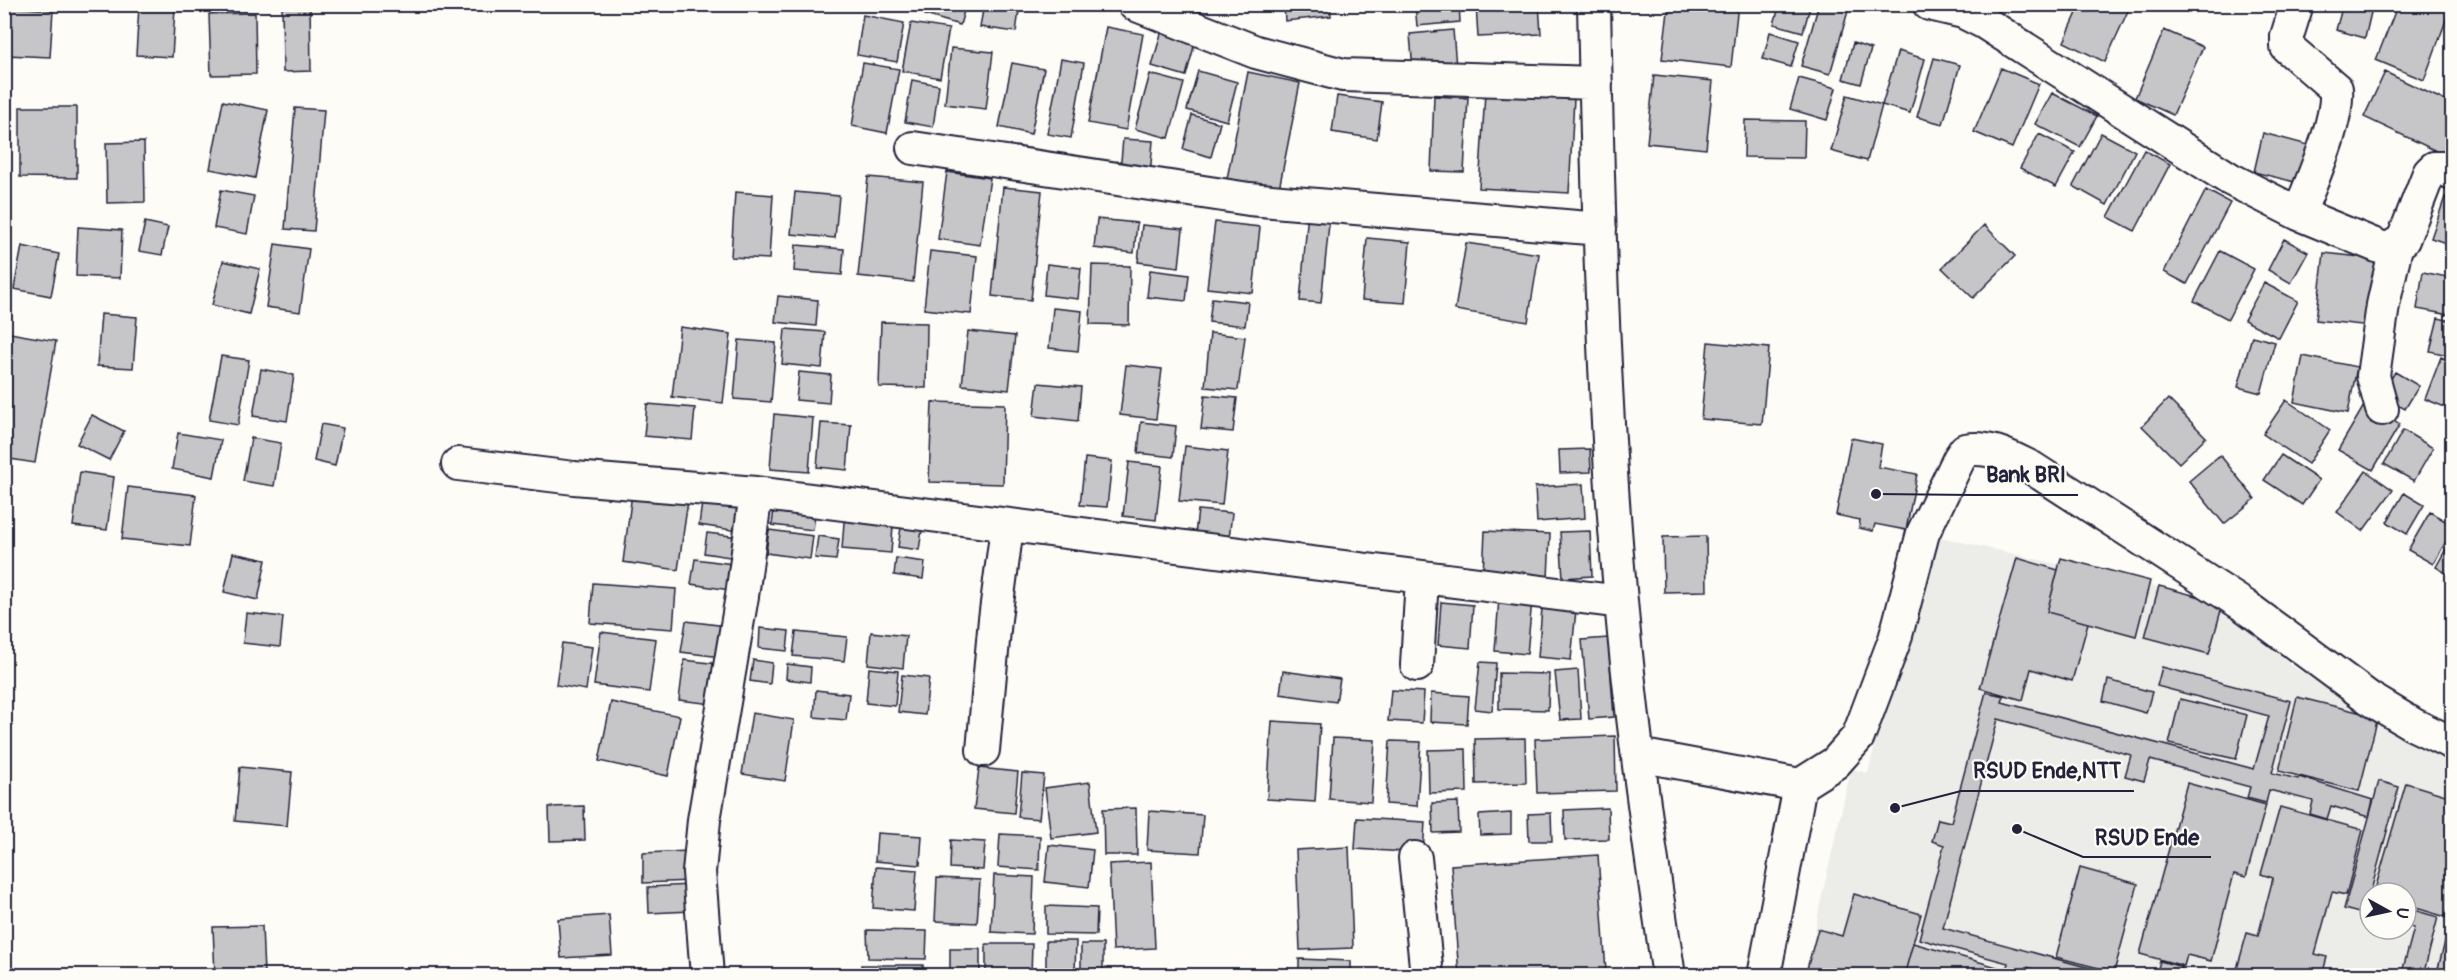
<svg xmlns="http://www.w3.org/2000/svg" width="2457" height="980" font-family="Pangolin,sans-serif">
	<style>
		.built { fill: #ecece9; fill-rule: evenodd }
		.building { fill: #c6c6c8; stroke: #22223b; stroke-width: 1.5 }
		.lines { fill: none; stroke-linecap: round; stroke-linejoin: round }
		.minor-casing { stroke: #22223b; stroke-width: 36 }
		.minor { stroke: #fdfcf7; stroke-width: 32 }
		.leader { fill: none; stroke: #22223b; stroke-width: 2 }
		.callout-dot { fill: #22223b; stroke: #fdfcf7; stroke-width: 2 }
		.callout-label { font-size: 22px; text-anchor: middle; font-weight: bold; fill: #22223b; stroke: #fdfcf7; stroke-width: 4.5; stroke-linejoin: round; paint-order: stroke }
	</style>
	<rect width="100%" height="100%" fill="#fdfcf7"/>
	<filter id="ink" filterUnits="userSpaceOnUse"><feTurbulence type="fractalNoise" baseFrequency=".0167" numOctaves="2"/><feDisplacementMap in="SourceGraphic" scale="12" xChannelSelector="R" yChannelSelector="G"/><feConvolveMatrix kernelMatrix="1 2 1 2 8 2 1 2 1" color-interpolation-filters="sRGB"/></filter>
	<g filter="url(#ink)">
		<path class="built" d="M 1927,534 L 2171,590 L 2243,612 L 2289,664 L 2427,751 L 2452,760 L 2452,975 L 1807,976 L 1819,909 L 1851,769 L 1868,773 ZM 2370,893 L 2406,893 L 2406,929 L 2370,929 Z"/>
		<path class="building" d="M 282,4 L 310,4 L 311,71 L 283,72 Z
			M 928,4 L 966,4 L 960,25 L 925,15 Z
			M 984,4 L 1020,4 L 1016,32 L 980,27 Z
			M 1284,4 L 1330,4 L 1331,16 L 1285,21 Z
			M 1415,4 L 1459,4 L 1460,22 L 1417,26 Z
			M 1476,4 L 1539,4 L 1541,34 L 1478,37 Z
			M 1669,4 L 1738,4 L 1731,67 L 1662,59 Z
			M 1780,4 L 1810,7 L 1803,32 L 1774,24 Z
			M 1819,4 L 1848,11 L 1830,74 L 1801,66 Z
			M 2081,4 L 2131,4 L 2105,62 L 2064,42 Z
			M 2343,4 L 2373,4 L 2365,38 L 2336,30 Z
			M 2398,4 L 2452,4 L 2424,80 L 2376,60 Z
			M 139,6 L 175,8 L 172,57 L 136,55 Z
			M 9,7 L 53,10 L 50,57 L 6,55 Z
			M 255,13 L 256,74 L 211,75 L 209,14 Z
			M 863,15 L 904,23 L 897,62 L 857,55 Z
			M 911,23 L 949,29 L 940,78 L 902,71 Z
			M 1106,27 L 1143,34 L 1126,130 L 1088,123 Z
			M 1162,30 L 1196,39 L 1186,76 L 1152,66 Z
			M 1453,30 L 1456,67 L 1413,71 L 1410,34 Z
			M 2164,30 L 2203,47 L 2173,115 L 2135,98 Z
			M 1770,32 L 1799,41 L 1791,67 L 1763,59 Z
			M 1853,43 L 1871,49 L 1861,84 L 1843,79 Z
			M 951,48 L 993,52 L 986,109 L 945,104 Z
			M 1898,51 L 1925,59 L 1910,113 L 1882,105 Z
			M 1934,58 L 1960,65 L 1943,124 L 1917,117 Z
			M 1061,59 L 1084,63 L 1071,138 L 1047,134 Z
			M 863,63 L 899,69 L 887,133 L 852,126 Z
			M 1012,63 L 1044,69 L 1031,134 L 999,127 Z
			M 2001,68 L 2039,84 L 2012,148 L 1974,132 Z
			M 1198,71 L 1237,82 L 1227,121 L 1187,110 Z
			M 1248,72 L 1300,83 L 1277,199 L 1225,189 Z
			M 2385,72 L 2452,104 L 2452,145 L 2447,156 L 2364,117 Z
			M 1150,74 L 1184,83 L 1169,138 L 1135,129 Z
			M 1654,75 L 1713,81 L 1706,149 L 1647,143 Z
			M 1799,78 L 1836,88 L 1827,120 L 1790,109 Z
			M 912,80 L 939,85 L 933,127 L 905,122 Z
			M 1485,93 L 1574,98 L 1569,193 L 1479,188 Z
			M 2052,93 L 2097,116 L 2080,147 L 2035,124 Z
			M 1847,95 L 1882,105 L 1867,161 L 1831,151 Z
			M 1337,96 L 1382,102 L 1377,139 L 1332,132 Z
			M 1434,96 L 1468,98 L 1464,172 L 1431,171 Z
			M 223,101 L 268,110 L 255,178 L 210,169 Z
			M 20,107 L 77,107 L 77,178 L 20,177 Z
			M 295,108 L 324,110 L 314,231 L 285,229 Z
			M 1192,115 L 1220,123 L 1211,157 L 1183,149 Z
			M 1745,120 L 1805,121 L 1804,158 L 1744,157 Z
			M 2101,133 L 2135,151 L 2107,205 L 2073,186 Z
			M 2263,133 L 2308,145 L 2299,183 L 2254,172 Z
			M 2039,134 L 2075,152 L 2056,187 L 2020,168 Z
			M 1123,139 L 1153,141 L 1150,175 L 1120,172 Z
			M 144,142 L 145,202 L 107,203 L 106,143 Z
			M 2144,150 L 2170,164 L 2135,231 L 2108,217 Z
			M 947,172 L 990,178 L 980,245 L 938,239 Z
			M 868,177 L 923,182 L 913,282 L 858,276 Z
			M 1003,187 L 1042,191 L 1031,300 L 992,296 Z
			M 221,190 L 254,196 L 247,234 L 214,228 Z
			M 2206,190 L 2230,203 L 2187,284 L 2164,272 Z
			M 735,192 L 773,195 L 769,259 L 731,257 Z
			M 795,192 L 839,196 L 835,238 L 791,234 Z
			M 2445,197 L 2452,200 L 2452,245 L 2431,238 Z
			M 1308,212 L 1330,214 L 1321,303 L 1300,301 Z
			M 1097,219 L 1137,223 L 1134,253 L 1094,248 Z
			M 145,222 L 168,227 L 162,255 L 139,251 Z
			M 1215,222 L 1260,227 L 1253,293 L 1207,288 Z
			M 1142,225 L 1183,229 L 1179,267 L 1138,262 Z
			M 1984,225 L 2015,256 L 1973,298 L 1942,268 Z
			M 78,227 L 122,230 L 120,278 L 76,276 Z
			M 1367,238 L 1410,242 L 1405,303 L 1362,300 Z
			M 2284,239 L 2308,252 L 2291,283 L 2268,270 Z
			M 1466,243 L 1539,254 L 1528,322 L 1455,310 Z
			M 275,244 L 309,249 L 300,312 L 266,307 Z
			M 796,245 L 844,249 L 842,275 L 794,271 Z
			M 22,246 L 59,254 L 51,296 L 14,289 Z
			M 930,251 L 977,256 L 971,314 L 924,309 Z
			M 2220,251 L 2254,269 L 2228,319 L 2194,301 Z
			M 2324,253 L 2379,259 L 2371,326 L 2316,320 Z
			M 223,261 L 260,269 L 249,314 L 212,305 Z
			M 1047,264 L 1081,268 L 1078,299 L 1044,295 Z
			M 1092,265 L 1130,266 L 1129,325 L 1090,324 Z
			M 1150,270 L 1189,275 L 1186,301 L 1147,297 Z
			M 2423,272 L 2452,278 L 2450,315 L 2417,309 Z
			M 2264,283 L 2298,301 L 2279,338 L 2244,320 Z
			M 778,296 L 818,300 L 816,326 L 775,322 Z
			M 1212,298 L 1248,302 L 1245,326 L 1209,322 Z
			M 1053,308 L 1082,311 L 1078,351 L 1049,348 Z
			M 101,314 L 137,317 L 133,368 L 97,366 Z
			M 2438,318 L 2452,321 L 2452,356 L 2430,351 Z
			M 881,322 L 927,323 L 926,388 L 879,387 Z
			M 680,327 L 731,334 L 723,403 L 672,397 Z
			M 785,329 L 825,332 L 822,368 L 782,364 Z
			M 968,331 L 1015,336 L 1009,390 L 962,385 Z
			M 4,332 L 56,341 L 35,463 L 4,458 Z
			M 1210,333 L 1245,337 L 1238,390 L 1205,387 Z
			M 2252,336 L 2275,342 L 2261,393 L 2238,387 Z
			M 739,340 L 776,343 L 771,402 L 734,399 Z
			M 1708,342 L 1769,348 L 1762,424 L 1701,419 Z
			M 221,356 L 249,360 L 238,425 L 209,420 Z
			M 2303,356 L 2357,367 L 2348,413 L 2294,402 Z
			M 2441,357 L 2452,362 L 2452,410 L 2425,399 Z
			M 1126,365 L 1162,369 L 1156,419 L 1120,415 Z
			M 261,369 L 294,375 L 287,421 L 253,416 Z
			M 799,372 L 831,375 L 829,403 L 796,400 Z
			M 2395,372 L 2419,386 L 2405,409 L 2381,395 Z
			M 1038,383 L 1081,387 L 1078,421 L 1034,416 Z
			M 1205,395 L 1237,398 L 1233,432 L 1201,429 Z
			M 2168,399 L 2206,437 L 2179,463 L 2142,426 Z
			M 2286,400 L 2330,430 L 2308,464 L 2263,434 Z
			M 932,402 L 1005,404 L 1003,484 L 929,482 Z
			M 647,404 L 695,408 L 692,440 L 644,436 Z
			M 2365,404 L 2400,424 L 2373,470 L 2338,450 Z
			M 774,414 L 813,418 L 809,472 L 770,469 Z
			M 92,415 L 124,431 L 109,460 L 77,444 Z
			M 1141,422 L 1176,426 L 1173,457 L 1138,453 Z
			M 821,423 L 851,425 L 847,470 L 817,467 Z
			M 321,424 L 343,428 L 335,466 L 314,461 Z
			M 2403,430 L 2433,448 L 2414,481 L 2384,464 Z
			M 178,433 L 221,440 L 214,477 L 172,469 Z
			M 251,438 L 281,443 L 274,486 L 243,481 Z
			M 1851,438 L 1882,444 L 1878,467 L 1917,474 L 1906,530 L 1875,524 L 1873,531 L 1859,528 L 1860,520 L 1836,515 Z
			M 1185,446 L 1228,451 L 1222,505 L 1179,501 Z
			M 1590,449 L 1591,472 L 1560,473 L 1559,450 Z
			M 2220,455 L 2255,499 L 2224,524 L 2189,481 Z
			M 2281,455 L 2319,480 L 2302,505 L 2264,480 Z
			M 1085,458 L 1112,461 L 1107,507 L 1080,505 Z
			M 1129,462 L 1162,466 L 1156,520 L 1123,516 Z
			M 2366,471 L 2393,490 L 2363,531 L 2337,512 Z
			M 80,472 L 114,477 L 107,530 L 73,526 Z
			M 1583,484 L 1585,518 L 1537,522 L 1535,487 Z
			M 633,486 L 689,494 L 678,570 L 623,562 Z
			M 128,487 L 196,495 L 190,546 L 122,539 Z
			M 2404,493 L 2424,505 L 2407,534 L 2387,522 Z
			M 703,495 L 743,500 L 739,531 L 699,525 Z
			M 775,501 L 816,507 L 813,530 L 772,525 Z
			M 845,509 L 894,512 L 891,553 L 842,549 Z
			M 1198,510 L 1232,513 L 1228,547 L 1194,543 Z
			M 2430,512 L 2452,525 L 2452,531 L 2433,564 L 2408,550 Z
			M 902,521 L 923,524 L 919,550 L 898,547 Z
			M 769,530 L 813,536 L 810,559 L 766,553 Z
			M 1485,531 L 1550,534 L 1548,578 L 1483,575 Z
			M 1590,531 L 1592,576 L 1563,578 L 1560,532 Z
			M 707,533 L 739,537 L 736,558 L 704,553 Z
			M 818,536 L 839,539 L 836,560 L 815,558 Z
			M 1706,536 L 1707,591 L 1664,592 L 1663,537 Z
			M 2452,538 L 2452,577 L 2436,567 Z
			M 233,553 L 266,560 L 258,600 L 224,592 Z
			M 896,558 L 925,562 L 923,579 L 894,575 Z
			M 2017,558 L 2058,570 L 2047,612 L 2088,623 L 2072,681 L 2031,669 L 2023,700 L 1980,688 Z
			M 2061,558 L 2150,581 L 2136,636 L 2047,612 Z
			M 695,559 L 740,565 L 736,591 L 691,584 Z
			M 593,583 L 676,589 L 673,629 L 590,623 Z
			M 2159,586 L 2223,603 L 2209,654 L 2145,637 Z
			M 1499,598 L 1532,600 L 1527,654 L 1495,651 Z
			M 1441,602 L 1473,605 L 1470,648 L 1438,645 Z
			M 1542,608 L 1576,610 L 1571,660 L 1538,657 Z
			M 246,613 L 283,617 L 280,647 L 243,643 Z
			M 686,621 L 726,626 L 721,657 L 681,652 Z
			M 760,628 L 789,631 L 787,651 L 759,648 Z
			M 601,632 L 656,639 L 649,692 L 594,685 Z
			M 796,632 L 847,637 L 844,661 L 793,656 Z
			M 871,632 L 906,636 L 903,668 L 868,664 Z
			M 1608,638 L 1614,717 L 1589,719 L 1582,640 Z
			M 562,643 L 592,647 L 586,690 L 556,685 Z
			M 684,660 L 718,664 L 713,704 L 679,700 Z
			M 753,660 L 772,663 L 770,684 L 750,681 Z
			M 1480,662 L 1496,663 L 1492,711 L 1475,709 Z
			M 787,664 L 811,667 L 810,682 L 786,679 Z
			M 2162,667 L 2291,701 L 2272,773 L 2298,779 L 2299,777 L 2373,800 L 2369,817 L 2331,806 L 2327,819 L 2310,814 L 2313,801 L 2269,790 L 2266,803 L 2247,798 L 2250,787 L 2150,760 L 2144,781 L 2125,776 L 2131,755 L 1998,719 L 1943,928 L 2119,976 L 2057,976 L 2026,967 L 2024,976 L 2005,976 L 2008,963 L 1919,939 L 1944,845 L 1932,841 L 1938,819 L 1951,822 L 1986,692 L 2004,696 L 2002,702 L 2254,769 L 2269,716 L 2157,686 Z
			M 869,668 L 898,671 L 895,706 L 866,703 Z
			M 1578,670 L 1581,719 L 1560,720 L 1555,672 Z
			M 1283,671 L 1340,679 L 1336,702 L 1280,694 Z
			M 1499,673 L 1549,674 L 1548,710 L 1499,709 Z
			M 902,675 L 929,678 L 925,715 L 898,712 Z
			M 2108,680 L 2152,692 L 2146,713 L 2103,701 Z
			M 816,690 L 849,694 L 846,720 L 814,717 Z
			M 1391,690 L 1424,692 L 1422,723 L 1388,721 Z
			M 1431,693 L 1469,696 L 1467,724 L 1430,722 Z
			M 2297,697 L 2378,717 L 2359,791 L 2279,771 Z
			M 2180,699 L 2247,715 L 2236,759 L 2169,744 Z
			M 611,702 L 680,716 L 668,776 L 599,761 Z
			M 752,713 L 794,720 L 785,781 L 742,774 Z
			M 1272,721 L 1320,724 L 1315,802 L 1267,799 Z
			M 1615,736 L 1616,791 L 1537,793 L 1535,739 Z
			M 1333,738 L 1375,740 L 1371,802 L 1329,799 Z
			M 1525,738 L 1526,783 L 1476,784 L 1475,739 Z
			M 1390,741 L 1421,742 L 1417,806 L 1386,804 Z
			M 1466,749 L 1467,792 L 1429,793 L 1428,750 Z
			M 240,767 L 292,772 L 287,826 L 235,821 Z
			M 979,768 L 1018,772 L 1014,813 L 974,809 Z
			M 1022,773 L 1044,775 L 1039,819 L 1018,817 Z
			M 2379,781 L 2399,787 L 2369,898 L 2370,916 L 2344,909 Z
			M 1090,782 L 1096,832 L 1051,838 L 1045,788 Z
			M 2187,783 L 2266,805 L 2246,877 L 2234,874 L 2211,961 L 2187,955 L 2184,966 L 2140,954 Z
			M 2406,783 L 2452,797 L 2452,896 L 2446,917 L 2406,905 L 2406,893 L 2374,893 Z
			M 1458,802 L 1459,832 L 1433,833 L 1432,803 Z
			M 584,806 L 585,840 L 550,841 L 549,807 Z
			M 2280,807 L 2363,830 L 2346,895 L 2332,892 L 2315,954 L 2327,957 L 2322,976 L 2235,976 L 2247,933 L 2258,936 L 2273,878 L 2261,874 Z
			M 1136,808 L 1137,855 L 1104,855 L 1103,809 Z
			M 1608,808 L 1609,839 L 1565,840 L 1564,810 Z
			M 1149,811 L 1203,815 L 1200,853 L 1147,850 Z
			M 1511,813 L 1511,834 L 1480,835 L 1479,815 Z
			M 1551,813 L 1552,841 L 1529,841 L 1528,814 Z
			M 1357,818 L 1425,822 L 1423,853 L 1355,849 Z
			M 877,833 L 922,836 L 920,865 L 875,861 Z
			M 1000,834 L 1040,836 L 1039,870 L 998,867 Z
			M 951,840 L 985,842 L 983,870 L 950,868 Z
			M 1049,845 L 1093,850 L 1089,887 L 1045,882 Z
			M 1349,847 L 1353,948 L 1300,950 L 1296,850 Z
			M 689,851 L 690,881 L 643,883 L 643,853 Z
			M 1598,855 L 1606,972 L 1554,976 L 1459,976 L 1451,865 Z
			M 1151,862 L 1155,948 L 1113,950 L 1109,864 Z
			M 876,867 L 917,870 L 914,911 L 873,908 Z
			M 2080,868 L 2138,884 L 2114,972 L 2056,957 Z
			M 994,875 L 1034,877 L 1032,934 L 991,932 Z
			M 937,878 L 980,880 L 977,923 L 935,921 Z
			M 691,885 L 692,911 L 649,913 L 648,887 Z
			M 1854,894 L 1921,914 L 1904,976 L 1805,976 L 1818,929 L 1842,936 Z
			M 1046,906 L 1097,908 L 1096,935 L 1046,934 Z
			M 2406,908 L 2438,917 L 2423,976 L 2401,976 L 2414,928 L 2406,925 Z
			M 609,915 L 612,955 L 561,958 L 558,919 Z
			M 2452,915 L 2452,976 L 2436,976 Z
			M 262,926 L 264,974 L 215,976 L 213,927 Z
			M 867,930 L 927,931 L 926,959 L 868,958 Z
			M 1046,941 L 1076,941 L 1075,972 L 1046,971 Z
			M 1913,943 L 2004,969 L 2002,976 L 1904,976 Z
			M 986,944 L 1032,944 L 1031,976 L 986,976 Z
			M 1081,944 L 1103,944 L 1103,975 L 1081,974 Z
			M 950,949 L 980,949 L 980,976 L 950,976 Z
			M 1299,959 L 1351,961 L 1351,976 L 1299,976 Z
			M 2160,961 L 2182,967 L 2180,976 L 2156,976 Z
			M 861,965 L 923,965 L 923,976 L 861,976 Z
			M 1117,971 L 1159,974 L 1159,976 L 1116,976 Z"/>
		<g class="lines">
			<g class="minor-casing">
				<path id="minor" d="M 1134,4 L 1256,52 L 1343,75 L 1596,83
					M 1594,4 C 1598,203 1603,404 1621,601 C 1632,727 1650,851 1669,976
					M 1929,4 L 1963,12 L 1985,23 L 2230,179 L 2299,214 L 2387,250 L 2403,240 L 2429,173 L 2434,168 L 2443,168 L 2452,173
					M 2297,4 L 2287,36 L 2287,47 L 2336,89 C 2339,122 2311,181 2299,214
					M 913,148 L 1249,199 L 1600,229
					M 2382,409 L 2373,376 L 2383,305 L 2396,247
					M 458,464 L 574,478 L 756,493 L 1621,602
					M 1417,665 L 1422,578
					M 983,750 L 995,619 L 1007,527
					M 1638,755 L 1800,785 L 1764,976
					M 1800,785 L 1835,763 L 1858,737 L 1895,639 L 1923,533 L 1959,459 L 1965,450 C 1989,445 2011,458 2032,468 L 2245,606 L 2369,698 L 2414,725 L 2452,743
					M 1415,858 L 1427,976
					M 707,976 L 699,872 L 704,820 L 742,596 L 756,493"/>
			</g>
			<use href="#minor" class="minor"/>
		</g>
	</g>
	<path class="leader" d="M1876 494L1974 495H2078M1895 808L1961 791H2134M2017 829L2083 857H2211"/>
	<g class="callout-dot">
		<circle cx="1876" cy="494" r="6"/>
		<circle cx="1895" cy="808" r="6"/>
		<circle cx="2017" cy="829" r="6"/>
	</g>
	<g class="callout-label">
		<text x="2026" y="482">Bank BRI</text>
		<text x="2047" y="778">RSUD Ende,NTT</text>
		<text x="2147" y="845">RSUD Ende</text>
	</g>
	<rect width="2457" height="980" fill="none" stroke="#fdfcf7" stroke-width="24"/>
	<rect x="12" y="12" width="2433" height="956" fill="none" stroke="#22223b" stroke-width="2" filter="url(#ink)"/>
	<g transform="translate(2388 911) rotate(98)"><circle r="28" fill="#fdfcf7" stroke="#a5a5ac" stroke-width="1.5"/>
	<path d="M0-4.5L10 22L0 15L-10 22Z" fill="#22223b"/>
	<text y="-9" font-size="16" font-weight="bold" text-anchor="middle" fill="#22223b">U</text>
	</g>
</svg>
